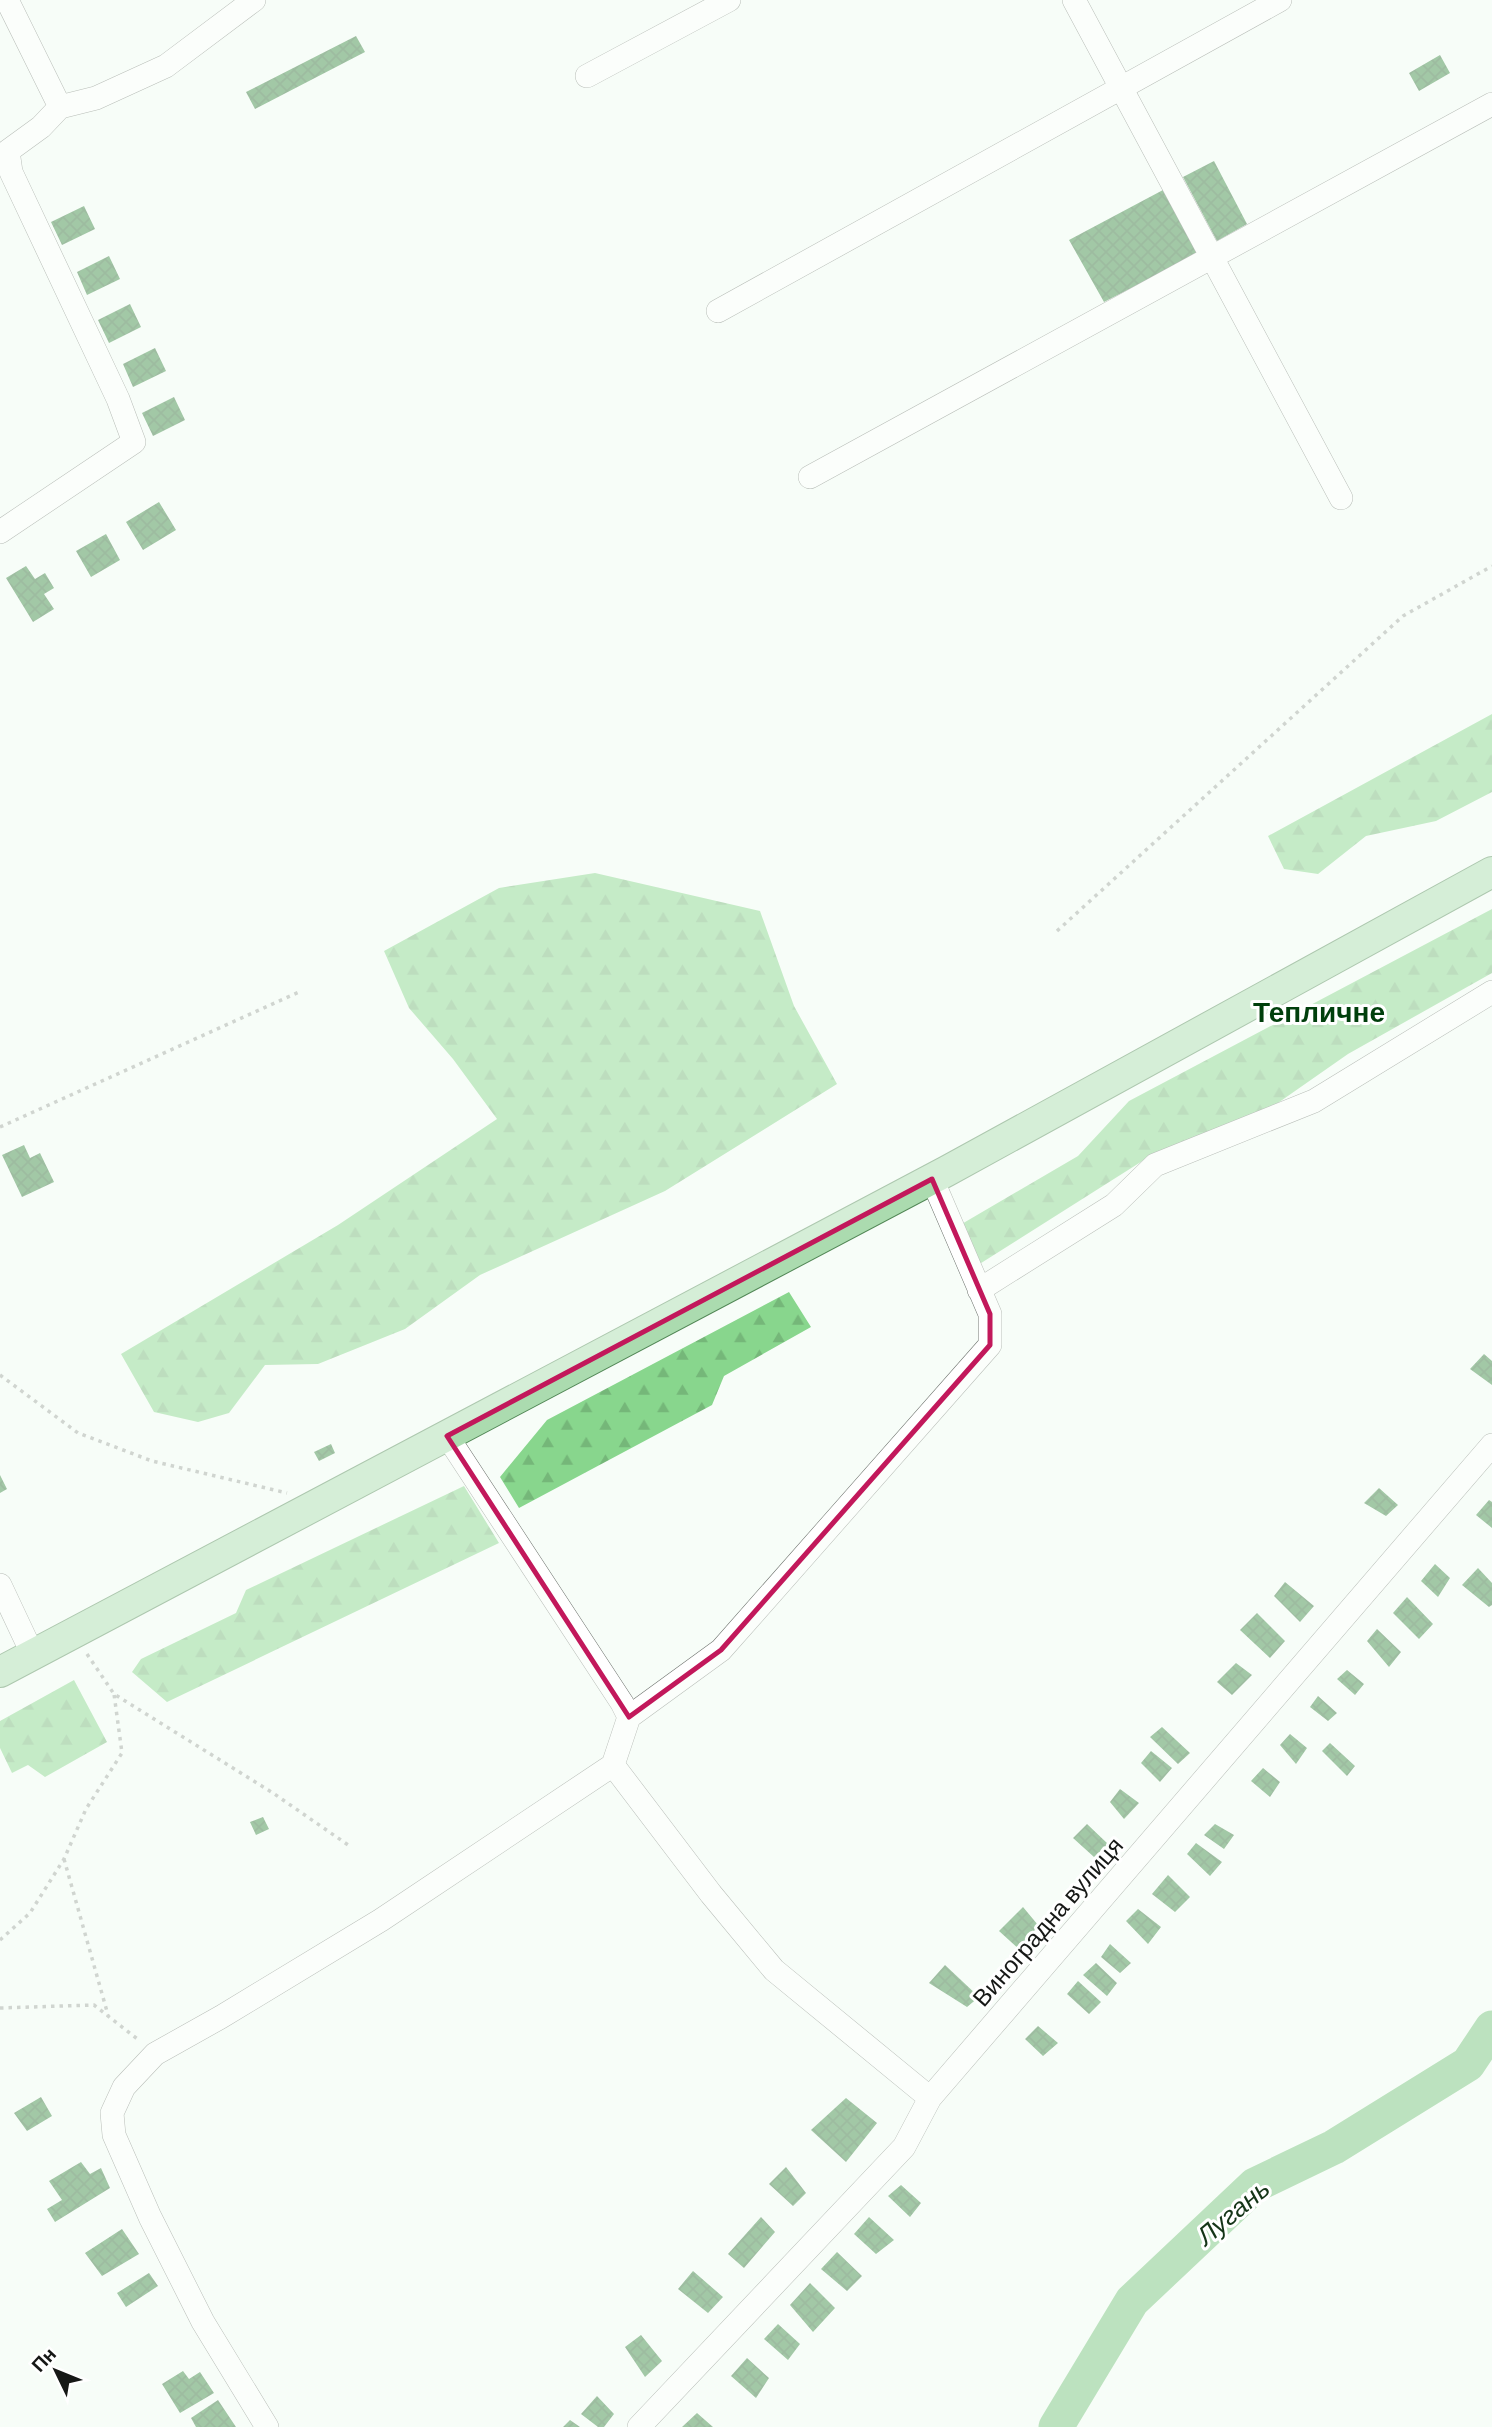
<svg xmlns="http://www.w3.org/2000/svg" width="1492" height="2427" font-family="Barlow,sans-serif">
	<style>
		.forest { fill: url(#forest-firs) }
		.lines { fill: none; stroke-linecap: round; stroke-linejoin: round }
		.river { stroke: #74c27a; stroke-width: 35 }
		.building { fill: url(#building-cross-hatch) }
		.minor-casing { stroke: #6d726d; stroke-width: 24 }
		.major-casing { stroke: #528756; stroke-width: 32 }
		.path { stroke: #a0a4a0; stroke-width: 3.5; stroke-dasharray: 3.5 5; stroke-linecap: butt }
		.minor { stroke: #fff; stroke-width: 23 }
		.major { stroke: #abdbaf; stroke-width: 30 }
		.marked { fill: none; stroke: #c2185b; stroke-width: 5; stroke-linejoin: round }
		.labels { text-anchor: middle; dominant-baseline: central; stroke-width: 6; stroke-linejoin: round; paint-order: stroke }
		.street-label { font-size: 24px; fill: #161816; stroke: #fff }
		.water-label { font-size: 26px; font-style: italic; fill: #153518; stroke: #fff }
		.quarter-label { font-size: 28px; font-weight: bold; fill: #003f0c; stroke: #fff }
	</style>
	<defs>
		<pattern id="forest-firs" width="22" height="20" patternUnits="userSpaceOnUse" patternTransform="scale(1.75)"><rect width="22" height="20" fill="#88d68d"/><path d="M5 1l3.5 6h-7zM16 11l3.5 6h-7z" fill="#75b779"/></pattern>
		<pattern id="building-cross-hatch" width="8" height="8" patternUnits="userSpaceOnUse" patternTransform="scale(1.75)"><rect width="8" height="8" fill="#3a8743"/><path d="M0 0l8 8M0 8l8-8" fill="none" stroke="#306d37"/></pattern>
	</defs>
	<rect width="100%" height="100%" fill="#f7fdf8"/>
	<path class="forest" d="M 1492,714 L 1492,792 L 1436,821 L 1366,836 L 1318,874 L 1284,869 L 1268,836 Z
		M 595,873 L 760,911 L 794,1006 L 837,1084 L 665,1191 L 480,1275 L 405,1329 L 318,1364 L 265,1365 L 229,1413 L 198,1422 L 154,1412 L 121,1354 L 338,1225 L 497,1119 L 453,1059 L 409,1008 L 384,951 L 499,888 Z
		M 1492,909 L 1492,973 L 1348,1054 L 1262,1114 L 1155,1153 L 978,1265 L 960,1225 L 1078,1156 L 1129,1101 Z
		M 789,1292 L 811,1327 L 724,1376 L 712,1405 L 519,1508 L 500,1477 L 547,1420 Z
		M 464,1486 L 499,1543 L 167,1702 L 132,1672 L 141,1659 L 236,1613 L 246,1590 Z
		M 74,1680 L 107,1742 L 45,1777 L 28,1765 L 12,1773 L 0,1748 L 0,1721 Z"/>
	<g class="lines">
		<path class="river" d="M 1056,2427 L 1132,2301 L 1255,2185 L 1334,2147 L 1468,2064 L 1492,2028"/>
	</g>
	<path class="building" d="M 356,36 L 365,52 L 255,109 L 246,92 Z
		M 1440,55 L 1450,73 L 1419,91 L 1409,73 Z
		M 1214,161 L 1247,224 L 1217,241 L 1183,177 Z
		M 1163,190 L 1198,254 L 1104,302 L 1069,240 Z
		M 84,206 L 95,229 L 62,245 L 51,222 Z
		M 109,256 L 120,279 L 87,295 L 77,272 Z
		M 130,304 L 141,327 L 109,343 L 98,320 Z
		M 155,348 L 166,371 L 133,387 L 123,364 Z
		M 174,397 L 185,420 L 153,436 L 142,413 Z
		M 159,502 L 176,530 L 143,550 L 126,522 Z
		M 106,534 L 120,560 L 91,577 L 76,551 Z
		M 26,566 L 35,579 L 45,573 L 54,588 L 44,594 L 54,609 L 33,622 L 6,578 Z
		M 24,1145 L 30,1158 L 40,1153 L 54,1182 L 22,1197 L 2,1155 Z
		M 1484,1354 L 1492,1361 L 1492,1385 L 1470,1369 Z
		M 331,1444 L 335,1453 L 319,1461 L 314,1452 Z
		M 0,1475 L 7,1489 L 0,1493 Z
		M 1379,1488 L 1398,1505 L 1386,1516 L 1364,1503 Z
		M 1489,1500 L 1492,1502 L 1492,1528 L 1476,1515 Z
		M 1435,1564 L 1450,1578 L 1438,1597 L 1421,1581 Z
		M 1478,1568 L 1492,1583 L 1492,1605 L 1489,1607 L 1462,1585 Z
		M 1285,1582 L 1314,1606 L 1300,1622 L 1274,1596 Z
		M 1407,1597 L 1433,1624 L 1419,1639 L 1393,1613 Z
		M 1257,1613 L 1285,1641 L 1270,1658 L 1240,1630 Z
		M 1377,1629 L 1401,1652 L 1389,1667 L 1367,1641 Z
		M 1236,1663 L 1252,1675 L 1232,1695 L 1217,1682 Z
		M 1347,1670 L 1364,1684 L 1355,1695 L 1337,1679 Z
		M 1318,1696 L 1337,1713 L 1328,1721 L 1310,1707 Z
		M 1162,1727 L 1190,1753 L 1178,1764 L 1150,1737 Z
		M 1290,1734 L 1307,1748 L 1296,1764 L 1280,1745 Z
		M 1330,1743 L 1355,1766 L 1347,1776 L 1322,1751 Z
		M 1151,1751 L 1172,1768 L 1160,1782 L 1141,1763 Z
		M 1263,1768 L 1280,1782 L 1270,1797 L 1251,1781 Z
		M 1120,1789 L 1139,1803 L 1124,1819 L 1110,1802 Z
		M 263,1817 L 269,1829 L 256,1835 L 250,1822 Z
		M 1087,1824 L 1108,1844 L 1094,1857 L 1073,1838 Z
		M 1215,1824 L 1234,1835 L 1224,1849 L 1204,1835 Z
		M 1196,1843 L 1222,1862 L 1210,1876 L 1187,1854 Z
		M 1168,1875 L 1190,1897 L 1175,1912 L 1152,1894 Z
		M 1023,1907 L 1038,1925 L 1021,1951 L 999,1931 Z
		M 1138,1909 L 1161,1927 L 1148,1944 L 1126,1921 Z
		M 1110,1944 L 1131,1963 L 1120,1973 L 1101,1957 Z
		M 1096,1963 L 1117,1983 L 1107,1996 L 1083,1975 Z
		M 945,1965 L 979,1997 L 967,2007 L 929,1983 Z
		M 1078,1981 L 1101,2002 L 1089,2014 L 1067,1994 Z
		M 1038,2026 L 1058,2043 L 1043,2056 L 1025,2039 Z
		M 41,2097 L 52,2116 L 27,2131 L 14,2113 Z
		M 846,2098 L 877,2123 L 846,2162 L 811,2130 Z
		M 81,2162 L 90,2174 L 101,2168 L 110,2188 L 55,2222 L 47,2209 L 62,2200 L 49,2181 Z
		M 786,2167 L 806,2193 L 793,2206 L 769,2184 Z
		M 901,2185 L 921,2203 L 910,2217 L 888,2196 Z
		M 761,2217 L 775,2232 L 744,2268 L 728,2254 Z
		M 869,2217 L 894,2240 L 876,2254 L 854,2234 Z
		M 122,2229 L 139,2254 L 102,2276 L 85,2253 Z
		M 837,2252 L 862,2276 L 847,2291 L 821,2269 Z
		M 693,2271 L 723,2297 L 708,2313 L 678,2289 Z
		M 149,2273 L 158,2286 L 126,2307 L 117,2293 Z
		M 810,2283 L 835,2308 L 813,2332 L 790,2305 Z
		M 778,2324 L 800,2344 L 788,2360 L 764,2339 Z
		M 641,2335 L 662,2361 L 645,2377 L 625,2347 Z
		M 747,2358 L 769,2378 L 756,2398 L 731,2376 Z
		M 183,2371 L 189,2379 L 200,2372 L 214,2393 L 180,2413 L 162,2384 Z
		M 597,2396 L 614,2414 L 604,2427 L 598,2427 L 581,2414 Z
		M 218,2400 L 236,2427 L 196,2427 L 191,2418 Z
		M 697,2413 L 713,2427 L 682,2427 Z
		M 570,2420 L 580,2427 L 563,2427 Z"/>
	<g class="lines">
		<g class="minor-casing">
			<path id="minor" d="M 7,0 L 60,107
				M 1074,0 L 1341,498
				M 587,76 L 729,0
				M 718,311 L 1280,0
				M 810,477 L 1492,104
				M 0,532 L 134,442 L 118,399 L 11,172 L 8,151 L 41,127 L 60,107 L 96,98 L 166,66 L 254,0
				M 979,1290 L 1114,1205 L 1155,1165 L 1314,1101 L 1492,992
				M 447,1436 L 622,1703 L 629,1717 L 613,1765 L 711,1894 L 774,1970 L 930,2098
				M 0,1585 L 32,1653
				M 629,1717 L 721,1650 L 990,1345 L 990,1314 L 932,1179
				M 267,2427 L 203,2322 L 150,2217 L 114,2135 L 112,2113 L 124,2087 L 155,2054 L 221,2017 L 381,1920 L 613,1765
				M 639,2427 L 904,2147 L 930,2098 L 1492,1445"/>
		</g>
		<g class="major-casing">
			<path id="major" d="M 0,1672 L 947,1171 L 1492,872"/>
		</g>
		<path class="path" d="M 1057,931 L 1403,616 L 1492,566
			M 0,1127 L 299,992
			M 0,1375 L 78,1433 L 152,1461 L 287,1493
			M 87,1654 L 114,1694 L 273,1793 L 351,1847
			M 64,1859 L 108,2015
			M 0,1940 L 30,1913 L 64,1859 L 86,1809 L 122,1753 L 114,1694
			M 0,2008 L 94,2005 L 140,2041"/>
		<use href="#minor" class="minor"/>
		<use href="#major" class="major"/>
	</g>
	<path d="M0 0H1492V2427H0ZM 932,1179 L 990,1314 L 990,1345 L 721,1650 L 629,1717 L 447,1436 Z" fill="#f7fdf8" fill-opacity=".55" fill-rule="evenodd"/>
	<path class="marked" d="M 932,1179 L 990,1314 L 990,1345 L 721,1650 L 629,1717 L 447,1436 Z"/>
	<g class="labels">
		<g class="street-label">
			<text transform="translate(1047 1921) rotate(-49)">Виноградна вулиця</text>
		</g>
		<g class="water-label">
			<text transform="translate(1232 2211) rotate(-40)">Лугань</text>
		</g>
		<g class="quarter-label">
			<text x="1319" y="1011">Тепличне</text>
		</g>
	</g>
	<g transform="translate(56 2371) rotate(313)" stroke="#ffffff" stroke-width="5" paint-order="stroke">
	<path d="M0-5L12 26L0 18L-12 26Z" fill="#161816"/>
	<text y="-10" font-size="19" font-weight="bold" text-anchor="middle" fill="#161816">Пн</text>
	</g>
</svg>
